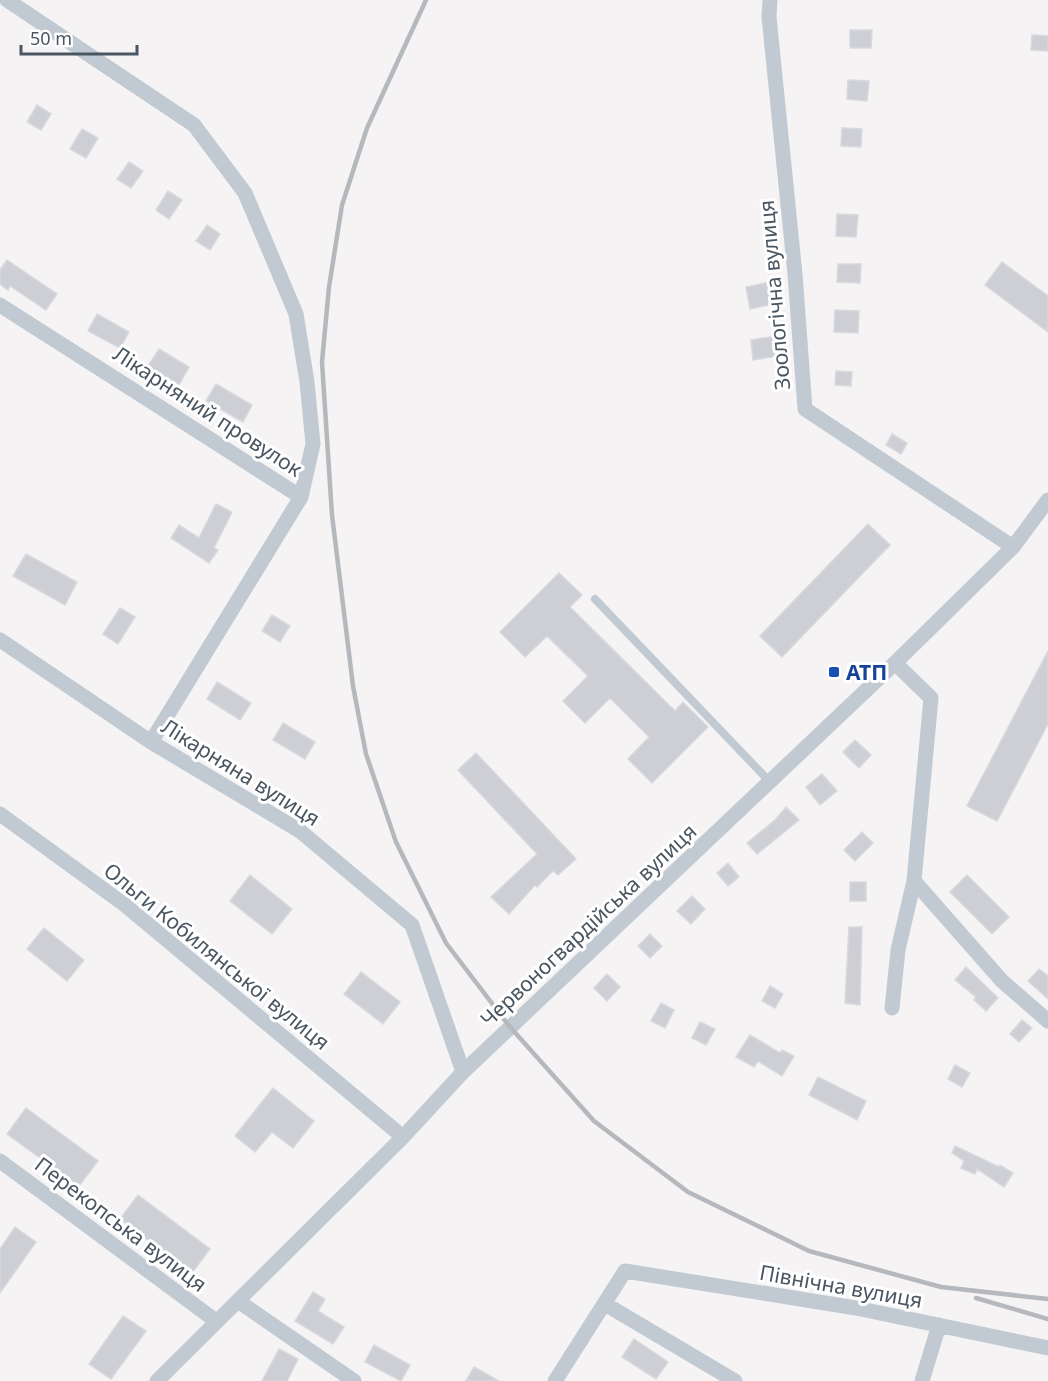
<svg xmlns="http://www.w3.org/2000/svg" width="1048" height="1381" font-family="'Noto Sans',sans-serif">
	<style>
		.building { fill: #cdcfd5; stroke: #d7d9de; stroke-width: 1.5 }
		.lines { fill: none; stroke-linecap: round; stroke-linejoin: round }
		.service { stroke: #c1cad2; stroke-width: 8 }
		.minor { stroke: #c1cad2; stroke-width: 15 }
		.rail { stroke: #b5b8bd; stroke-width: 4.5 }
		.transit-dot { fill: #1a4fb4; stroke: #fff; stroke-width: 2 }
		.labels { text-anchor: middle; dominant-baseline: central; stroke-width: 6; stroke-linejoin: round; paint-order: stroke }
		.street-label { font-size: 21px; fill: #4a5661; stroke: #fff }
		.transit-label { font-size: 21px; font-weight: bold; fill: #164399; stroke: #fff; text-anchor: start }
	</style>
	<rect width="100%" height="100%" fill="#f5f3f3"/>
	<path class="building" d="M 850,30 L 872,30 L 871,48 L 850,48 Z
		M 1032,35 L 1048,36 L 1048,51 L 1031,50 Z
		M 848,80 L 869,81 L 867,101 L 847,99 Z
		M 37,105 L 51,114 L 41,130 L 27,122 Z
		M 842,128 L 862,129 L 861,147 L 841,146 Z
		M 82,129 L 98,138 L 86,158 L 70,149 Z
		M 129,162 L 143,171 L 131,188 L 117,179 Z
		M 168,191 L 182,200 L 169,219 L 156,210 Z
		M 837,214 L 858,215 L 856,237 L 836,236 Z
		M 207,225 L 220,234 L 210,250 L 196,241 Z
		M 7,260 L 57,294 L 46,310 L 10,286 L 8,290 L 0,284 L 0,270 Z
		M 1002,262 L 1048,296 L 1048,332 L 985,285 Z
		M 838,264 L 861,264 L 860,283 L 837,282 Z
		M 770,282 L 774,304 L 750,309 L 746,287 Z
		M 835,310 L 859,311 L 858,333 L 834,332 Z
		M 97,314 L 129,332 L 120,348 L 88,331 Z
		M 775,336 L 777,356 L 753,360 L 751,340 Z
		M 159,349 L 189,367 L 179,385 L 148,366 Z
		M 836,371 L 852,372 L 851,386 L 835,385 Z
		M 216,384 L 252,405 L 243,422 L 206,401 Z
		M 892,434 L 907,443 L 901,454 L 886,445 Z
		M 216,504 L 232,512 L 214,548 L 218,550 L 209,563 L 171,538 L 179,525 L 199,538 Z
		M 868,524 L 890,545 L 782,657 L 760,636 Z
		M 26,554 L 77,582 L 65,605 L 13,576 Z
		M 559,573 L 582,595 L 570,607 L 675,711 L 683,702 L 708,727 L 652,783 L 628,759 L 649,737 L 610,698 L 585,723 L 563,701 L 588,676 L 547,636 L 525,657 L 500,632 Z
		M 120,608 L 135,617 L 118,644 L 103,634 Z
		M 272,615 L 290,626 L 280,642 L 262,631 Z
		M 1048,651 L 1048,724 L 997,821 L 967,806 Z
		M 217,682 L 251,703 L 240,720 L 207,699 Z
		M 283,723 L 315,742 L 305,759 L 273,740 Z
		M 855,740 L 871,755 L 859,768 L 843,752 Z
		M 476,753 L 576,859 L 558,875 L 553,871 L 537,887 L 535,885 L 509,914 L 491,897 L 537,854 L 458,770 Z
		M 822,774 L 837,791 L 820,805 L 806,787 Z
		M 786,807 L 799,820 L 757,854 L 747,843 L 775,820 Z
		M 862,832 L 873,843 L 855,861 L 844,850 Z
		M 728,863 L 739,877 L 728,886 L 717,873 Z
		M 250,875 L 292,909 L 272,934 L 230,901 Z
		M 967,875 L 1009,917 L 992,934 L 950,892 Z
		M 850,882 L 866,882 L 866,901 L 850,901 Z
		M 692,896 L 705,909 L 691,924 L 677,911 Z
		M 849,927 L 862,927 L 860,1005 L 845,1003 Z
		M 44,928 L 84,960 L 67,981 L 27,949 Z
		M 650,934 L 662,946 L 650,958 L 638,946 Z
		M 966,967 L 998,998 L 986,1011 L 974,1000 L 976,997 L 955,980 Z
		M 1039,969 L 1048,976 L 1048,999 L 1028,981 Z
		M 361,972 L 400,1002 L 383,1024 L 344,994 Z
		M 607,974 L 620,987 L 607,1001 L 594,988 Z
		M 770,986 L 783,994 L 775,1008 L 762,1001 Z
		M 661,1003 L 674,1010 L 665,1028 L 651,1021 Z
		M 1022,1020 L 1032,1028 L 1019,1042 L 1010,1034 Z
		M 700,1022 L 715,1029 L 706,1045 L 692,1038 Z
		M 750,1035 L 780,1053 L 782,1050 L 794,1056 L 782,1076 L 758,1061 L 754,1067 L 736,1057 Z
		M 955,1065 L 970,1073 L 962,1087 L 948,1079 Z
		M 818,1077 L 866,1101 L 857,1120 L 809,1095 Z
		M 273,1088 L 314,1121 L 293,1148 L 272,1132 L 255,1152 L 235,1136 Z
		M 26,1108 L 98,1161 L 79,1186 L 7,1134 Z
		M 955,1146 L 999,1167 L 1000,1165 L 1013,1173 L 1004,1187 L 977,1169 L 975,1174 L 961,1168 L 964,1161 L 952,1153 Z
		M 138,1195 L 210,1249 L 192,1273 L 120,1219 Z
		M 15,1227 L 36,1242 L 0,1293 L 0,1249 Z
		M 313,1292 L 325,1299 L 318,1311 L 344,1327 L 333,1344 L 295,1321 Z
		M 123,1316 L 146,1331 L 111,1379 L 89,1364 Z
		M 634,1339 L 668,1362 L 656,1379 L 622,1357 Z
		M 374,1345 L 410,1365 L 401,1381 L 365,1362 Z
		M 279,1349 L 298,1359 L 287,1381 L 262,1381 Z
		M 474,1367 L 499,1381 L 466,1381 Z"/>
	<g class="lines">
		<path class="service" d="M 595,599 L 770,782"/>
		<path class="minor" d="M 7,0 L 194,125 L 245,193 L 296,314 L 307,382 L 313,444 L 301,497
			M 770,0 L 769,17 L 795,274 L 805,409 L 1013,547
			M 0,305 L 301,497 L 151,742
			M 0,640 L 151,742 L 300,831 L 412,925 L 463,1072
			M 0,814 L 125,905 L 403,1137
			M 914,881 L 1002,981 L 1048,1021
			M 892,1008 L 898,950 L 914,881 L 931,698 L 895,663
			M 0,1161 L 216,1321
			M 238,1301 L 354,1381
			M 605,1304 L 735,1381
			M 157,1381 L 403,1137 L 463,1072 L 895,663 L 1013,547 L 1048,500
			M 555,1381 L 625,1271 L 856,1308 L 1048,1348
			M 922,1381 L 939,1325"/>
		<path class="rail" d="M 426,0 L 367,128 L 342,205 L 329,287 L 322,362 L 332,515 L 353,686 L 366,754 L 396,842 L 446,943 L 510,1027 L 594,1121 L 688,1192 L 809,1251 L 941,1287 L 1048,1299
			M 976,1298 L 1048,1319"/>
	</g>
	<rect class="transit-dot" x="828" y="666" width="12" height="12" rx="3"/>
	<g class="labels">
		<g class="street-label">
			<text transform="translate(774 295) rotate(-95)">Зоологічна вулиця</text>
			<text transform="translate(208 411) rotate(33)">Лікарняний провулок</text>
			<text transform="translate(241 772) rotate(32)">Лікарняна вулиця</text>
			<text transform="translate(588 925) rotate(-43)">Червоногвардійська вулиця</text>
			<text transform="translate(217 956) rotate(39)">Ольги Кобилянської вулиця</text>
			<text transform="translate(121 1224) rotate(37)">Перекопська вулиця</text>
			<text transform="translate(841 1286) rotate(10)">Північна вулиця</text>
		</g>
		<g class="transit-label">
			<text x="846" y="672">АТП</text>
		</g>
	</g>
	<path d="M21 45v9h116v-9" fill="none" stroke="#4a5661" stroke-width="3"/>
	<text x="30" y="45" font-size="18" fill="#4a5661" stroke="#ffffff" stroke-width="4.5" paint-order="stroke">50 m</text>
</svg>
